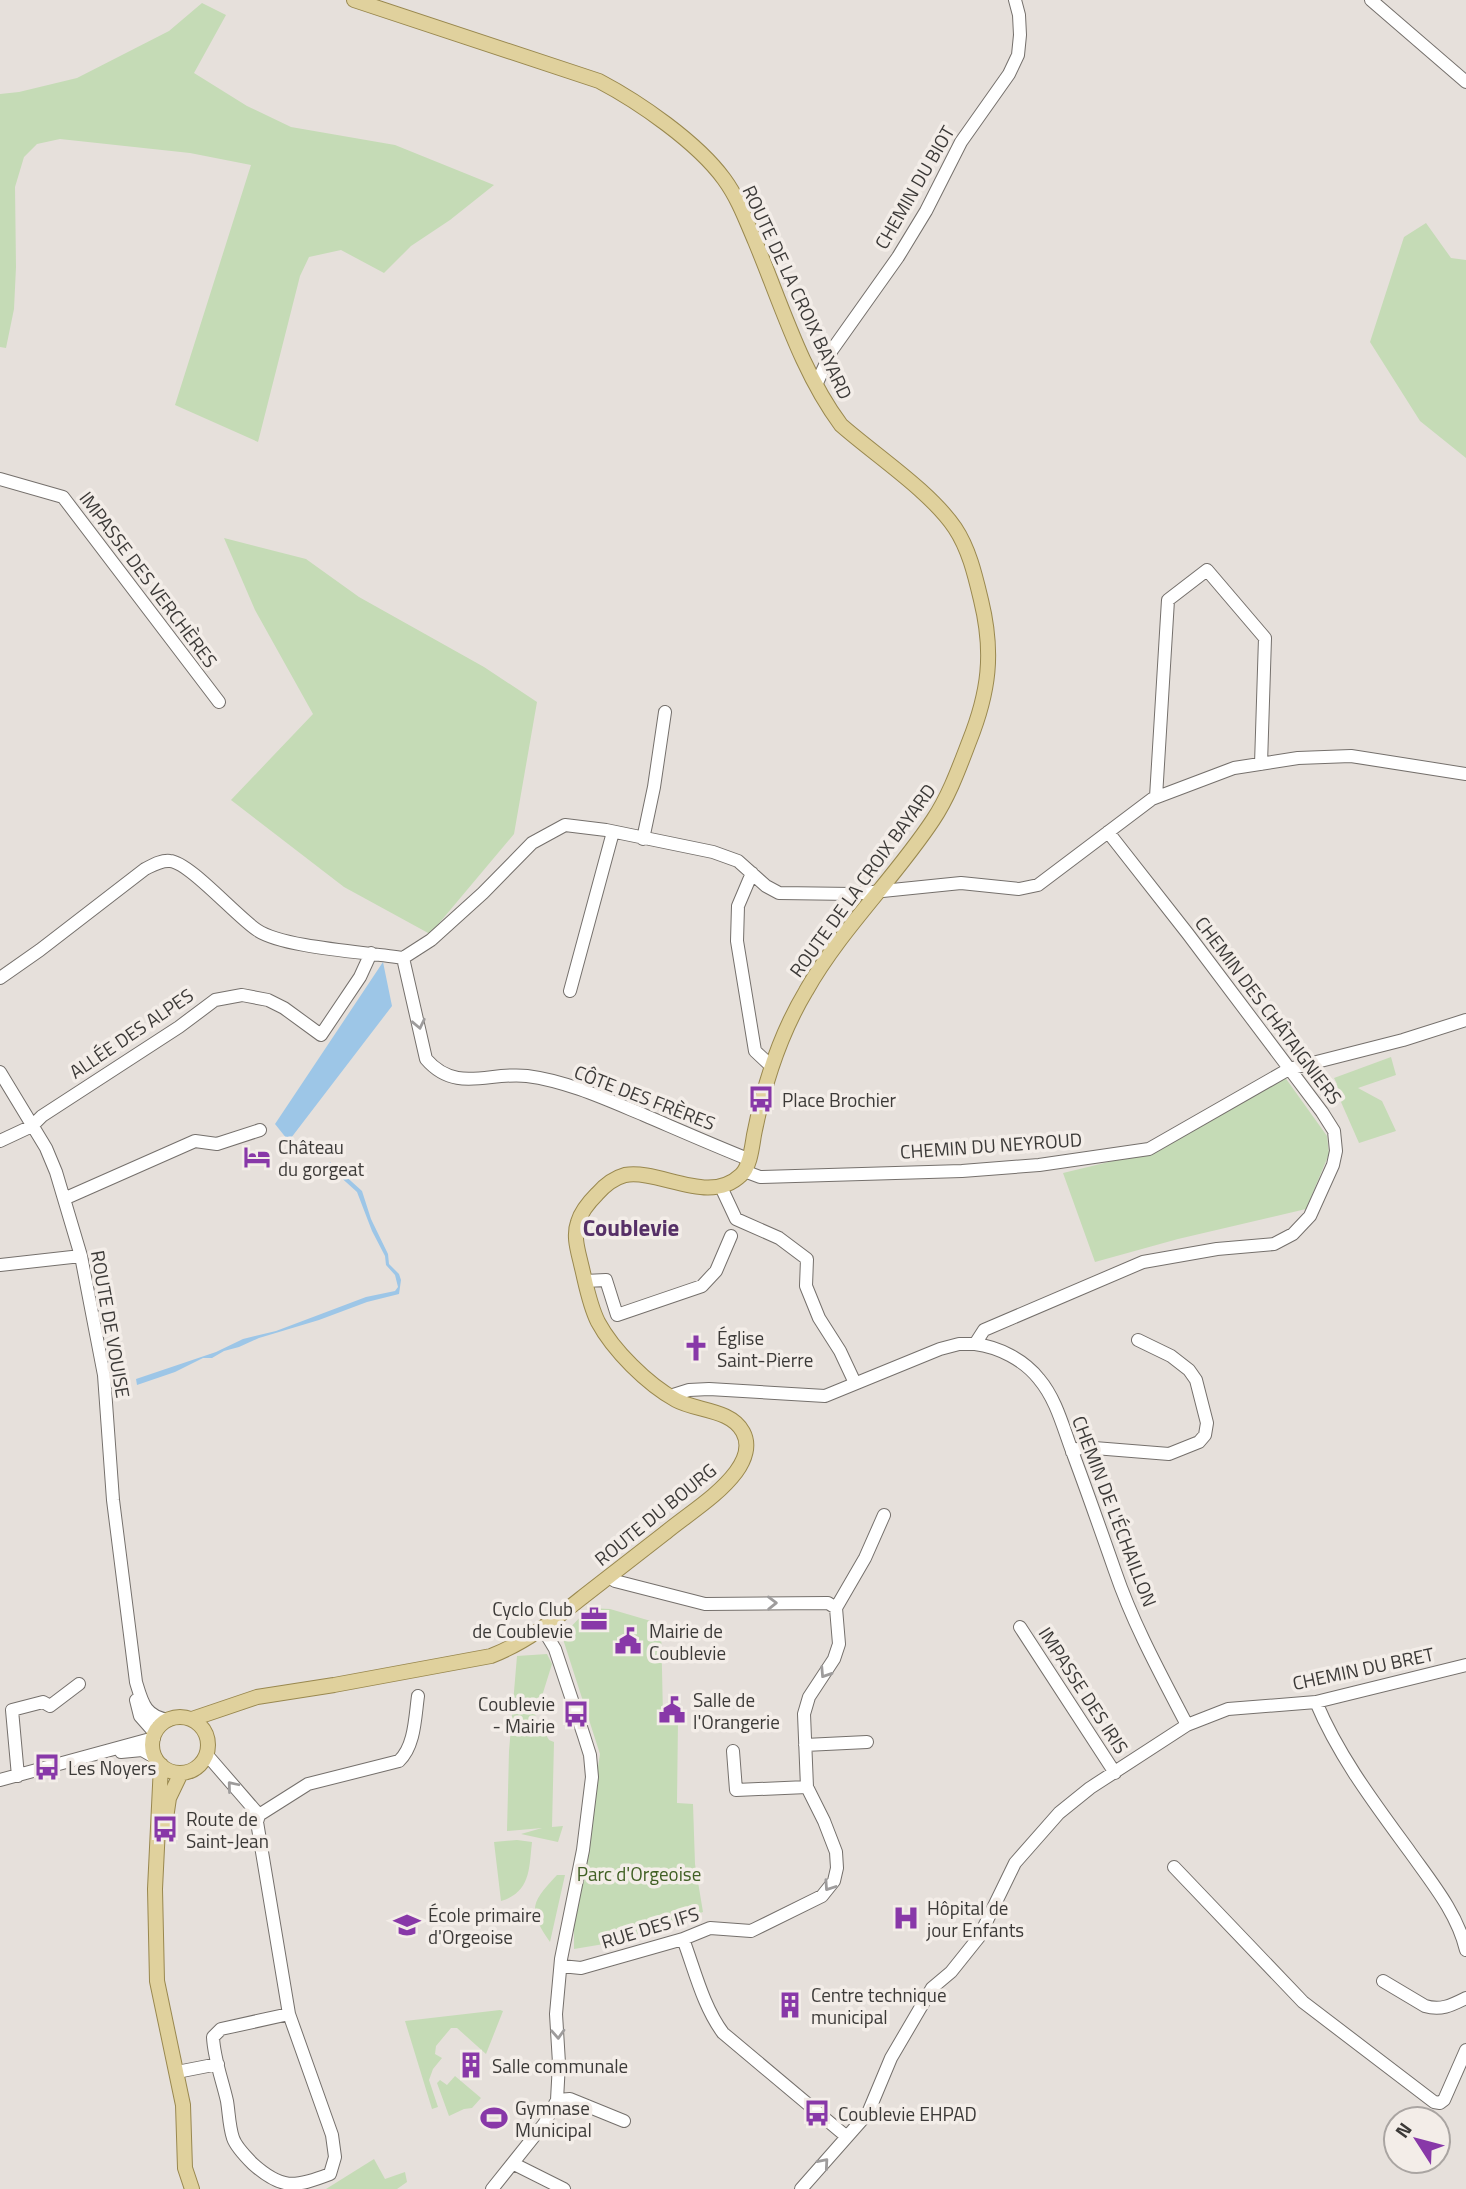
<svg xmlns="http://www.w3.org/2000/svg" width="1466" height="2189" font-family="'Titillium Web',sans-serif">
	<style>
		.green { fill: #c5dbb6 }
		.water { fill: #9dc6e7 }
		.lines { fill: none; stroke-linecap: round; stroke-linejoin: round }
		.minor-casing { stroke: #75706c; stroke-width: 14 }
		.major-casing { stroke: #99884f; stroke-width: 16 }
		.minor { stroke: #fff; stroke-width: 12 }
		.major { stroke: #e0d19d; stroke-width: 14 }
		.oneway { stroke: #9e9c9c }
		.labels { text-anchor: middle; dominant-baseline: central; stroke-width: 7; stroke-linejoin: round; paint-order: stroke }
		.street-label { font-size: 19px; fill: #3c3a38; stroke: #f3ede8 }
		.poi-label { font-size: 19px; fill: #3c3a38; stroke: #f3ede8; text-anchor: start }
		.park-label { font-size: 19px; fill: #406024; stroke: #f3ede8 }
		.quarter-label { font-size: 23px; font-weight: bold; fill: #563067; stroke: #f3ede8 }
	</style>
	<rect width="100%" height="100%" fill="#e6e0db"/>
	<path class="green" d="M 202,3 L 226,15 L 194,73 L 247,106 L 291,127 L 395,145 L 494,185 L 450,220 L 411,246 L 384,273 L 341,250 L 309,257 L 300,276 L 258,442 L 175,405 L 251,165 L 190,153 L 60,139 L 37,144 L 24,157 L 15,187 L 16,267 L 14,309 L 6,348 L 0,347 L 0,94 L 19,92 L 77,78 L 169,31 Z
		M 1426,223 L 1451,258 L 1466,260 L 1466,458 L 1420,421 L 1370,342 L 1404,237 Z
		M 224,538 L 306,559 L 359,597 L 484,667 L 537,702 L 514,834 L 430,934 L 344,887 L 231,800 L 313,714 L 255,610 Z
		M 1391,1057 L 1396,1075 L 1358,1088 L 1382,1101 L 1396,1131 L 1359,1143 L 1334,1086 L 1337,1084 L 1334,1078 Z
		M 1284,1076 L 1327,1136 L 1329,1154 L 1306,1209 L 1178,1239 L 1095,1262 L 1063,1173 L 1150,1152 Z
		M 589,1608 L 610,1609 L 661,1624 L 663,1716 L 678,1720 L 677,1803 L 693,1804 L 695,1864 L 703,1912 L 610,1943 L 574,1949 L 574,1923 L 600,1754 L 562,1636 Z
		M 547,1654 L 552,1664 L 542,1696 L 532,1700 L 536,1718 L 549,1740 L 554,1742 L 552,1827 L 563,1826 L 558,1842 L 521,1834 L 542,1828 L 507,1831 L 509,1751 L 517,1656 Z
		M 517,1840 L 532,1842 C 529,1868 531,1892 501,1901 L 494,1842 Z
		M 557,1875 L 565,1875 L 550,1942 C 527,1909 531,1903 557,1875 Z
		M 500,2010 L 503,2011 L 486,2054 L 457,2028 L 451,2028 L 436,2046 L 435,2054 L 442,2058 L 433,2069 L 429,2080 L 438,2107 L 432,2109 L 405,2021 Z
		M 455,2076 L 481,2098 L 472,2108 L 464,2109 L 449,2116 L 437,2083 L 440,2080 L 447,2085 Z
		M 374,2159 L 385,2179 L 405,2172 L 407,2182 L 397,2189 L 326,2189 Z"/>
	<path class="water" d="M 383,962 L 392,1006 L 291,1138 L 287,1139 L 275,1124 Z
		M 330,1162 L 362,1191 L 371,1219 L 388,1254 L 389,1264 L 399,1274 L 401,1280 L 399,1294 L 367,1302 L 319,1320 L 259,1338 L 239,1347 L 224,1351 L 212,1358 L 203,1358 L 175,1372 L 137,1385 L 136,1379 L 216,1352 L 243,1339 L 276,1331 L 366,1297 L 395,1291 L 398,1287 L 395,1275 L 386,1265 L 385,1256 L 372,1231 L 357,1192 L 326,1164 Z"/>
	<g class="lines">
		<g class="minor-casing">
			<path id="minor" d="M 1371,0 L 1466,82
				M 816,385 L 832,350 L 898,257 L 926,211 L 961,142 L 1009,74 L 1018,55 L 1020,35 L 1019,15 L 1015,0
				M 0,479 L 63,497 L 219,702
				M 1156,797 L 1168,600 L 1207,570 L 1265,638 L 1261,764
				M 643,839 L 654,787 L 665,712
				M 752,873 L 738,906 L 737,941 L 755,1051 L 771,1066
				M 403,958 L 431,940 L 483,893 L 532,843 L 565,825 L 606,830 L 713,852 L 738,861 L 766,886 L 779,893 L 853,894 L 961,883 L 1019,889 L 1038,885 L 1152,799 L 1234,768 L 1298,758 L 1351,756 L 1466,774
				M 403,958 L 426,1059 C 456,1094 490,1071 527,1076 C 567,1081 608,1100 644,1115 C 679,1130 713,1145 748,1159
				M 0,978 L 40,950 L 145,869 C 153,865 161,860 170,861 C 189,862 237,917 257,930 C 284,948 367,952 403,958
				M 570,991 L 613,832
				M 0,1072 L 46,1148 L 56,1172 L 81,1256 L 104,1375 L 113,1500 L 136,1682 C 142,1702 145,1717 169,1720
				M 0,1141 L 32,1126 L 42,1116 L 179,1027 L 215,1000 L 242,995 L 268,1000 L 284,1008 L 321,1035 L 360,977 L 371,953
				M 744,1171 L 760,1177 L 962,1171 L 1039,1165 L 1149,1149 L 1289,1069 L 1403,1040 L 1466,1020
				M 721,1187 L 736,1219 L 779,1238 L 807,1259 L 806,1286 L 819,1318 L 840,1351 L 855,1383
				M 66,1198 L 195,1141 L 217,1144 L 260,1130
				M 0,1265 L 81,1256
				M 585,1281 L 606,1280 L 617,1315 L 702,1286 L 716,1271 L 731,1236
				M 975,1344 C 999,1347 1024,1360 1039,1379 C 1056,1399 1063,1427 1072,1451 C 1087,1491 1101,1531 1115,1571 C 1133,1624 1161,1675 1187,1725
				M 670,1396 L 689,1390 L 709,1389 L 825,1396 L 940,1349 L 959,1344 L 975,1344 L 984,1330 L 1143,1262 L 1217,1249 L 1274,1244 L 1293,1234 L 1310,1216 L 1333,1165 L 1336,1151 L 1334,1131 L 1322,1112 L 1188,934 L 1108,832
				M 1072,1452 L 1082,1447 L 1169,1454 L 1199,1442 L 1205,1435 L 1207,1423 L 1196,1380 L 1189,1370 L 1171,1356 L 1138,1340
				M 836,1608 L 865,1558 L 884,1515
				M 1020,1627 L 1115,1773
				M 136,1700 L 140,1716 L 155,1733
				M 1316,1702 C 1339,1757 1375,1804 1410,1852 C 1432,1883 1457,1913 1466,1950
				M 805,1745 L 867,1742
				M 733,1751 L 736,1790 L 807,1787
				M 121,1752 L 142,1750 L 156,1758
				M 207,1755 L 259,1815
				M 18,1776 L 12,1710 L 43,1702 L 50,1706 L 79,1684
				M 0,1780 L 154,1738
				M 1174,1867 L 1303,2002 L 1434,2102 L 1440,2103 L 1444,2100 L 1466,2050
				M 683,1939 C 695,1971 703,2006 723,2033 L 847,2137
				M 561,1966 L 581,1968 L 683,1939 L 710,1928 L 751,1931 L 822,1896 L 834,1881 L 837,1868 L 836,1852 L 824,1821 L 807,1787 L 804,1714 L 809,1697 L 834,1659 L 839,1644 L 836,1608 L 828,1603 L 705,1604 L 615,1581 L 609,1577
				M 1383,1981 L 1425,2006 C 1441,2011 1452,2005 1466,1998
				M 289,2014 L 221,2029 L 213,2037 C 214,2059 222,2079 227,2101 C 229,2113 229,2126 233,2138 C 236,2147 246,2157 253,2164 C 281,2189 294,2188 330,2174 L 335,2157 L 332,2135 L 289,2014 L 257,1822 L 259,1815 L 308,1784 L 399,1761 C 415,1746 415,1717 418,1696
				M 177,2072 L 218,2064
				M 557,2100 L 570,2099 L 624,2121
				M 514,2164 L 564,2189
				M 492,2189 L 544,2124 L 557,2100 L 559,2063 L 556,2014 L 561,1959 L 583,1850 L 592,1777 L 590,1755 L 584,1736 L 555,1649 L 543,1629
				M 801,2189 L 868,2113 L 891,2058 L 932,1988 L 951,1972 L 979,1937 L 1015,1863 L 1059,1813 L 1090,1788 L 1187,1725 L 1228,1709 L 1316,1702 L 1466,1665"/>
		</g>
		<g class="major-casing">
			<path id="major" d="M152 1745a28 28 0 1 1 56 0a28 28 0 1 1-56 0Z
				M 192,1719 L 257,1697 L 334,1685 L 491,1656 C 527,1642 554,1620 584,1596 C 611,1575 638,1554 665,1533 C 688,1514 718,1496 736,1472 C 745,1460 750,1445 743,1432 C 731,1409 696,1411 676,1400 C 647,1384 613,1350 598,1322 C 589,1304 586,1284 581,1264 C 578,1251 573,1236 578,1222 C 581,1212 589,1202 597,1194 C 604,1186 614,1178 625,1175 C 660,1169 709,1206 741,1175 C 750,1167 752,1147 754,1135 C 764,1084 779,1036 806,991 C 841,929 894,879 933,820 C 949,796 959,768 969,742 C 989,692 994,653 981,600 C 975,575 969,549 955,528 C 930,491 875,455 841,425 C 801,371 781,303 755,241 C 746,220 738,198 724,179 C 697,142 639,102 599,81 L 354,0
				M 161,1765 L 155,1889 L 157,1981 L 183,2105 L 185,2168 L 192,2189
				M 165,1825 L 169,1798 L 181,1773"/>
		</g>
		<use href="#minor" class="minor"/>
		<use href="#major" class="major"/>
	</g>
	<defs><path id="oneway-chevron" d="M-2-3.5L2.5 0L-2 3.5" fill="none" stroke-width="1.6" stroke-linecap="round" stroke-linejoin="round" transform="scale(1.75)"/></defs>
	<g class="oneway">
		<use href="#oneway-chevron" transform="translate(419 1024) rotate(78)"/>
		<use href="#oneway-chevron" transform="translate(772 1603) rotate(-1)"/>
		<use href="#oneway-chevron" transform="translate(825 1673) rotate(123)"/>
		<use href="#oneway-chevron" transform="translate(232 1786) rotate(-130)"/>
		<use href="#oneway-chevron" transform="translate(829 1886) rotate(124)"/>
		<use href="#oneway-chevron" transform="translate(558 2034) rotate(87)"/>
		<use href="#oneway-chevron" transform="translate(824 2163) rotate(-49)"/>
	</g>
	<defs>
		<g id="bus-bare" transform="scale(2.1)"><path d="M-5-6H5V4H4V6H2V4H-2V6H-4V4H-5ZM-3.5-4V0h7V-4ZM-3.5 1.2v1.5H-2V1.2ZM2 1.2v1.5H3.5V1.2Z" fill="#8838a8" stroke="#f3ede8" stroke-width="2.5" paint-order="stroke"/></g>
		<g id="hotel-bare" transform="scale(2.1)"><path d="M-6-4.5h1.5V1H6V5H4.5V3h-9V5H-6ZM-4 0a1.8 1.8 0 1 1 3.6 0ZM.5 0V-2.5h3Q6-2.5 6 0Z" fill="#8838a8" stroke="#f3ede8" stroke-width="2.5" paint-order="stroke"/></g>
		<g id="church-bare" transform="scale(2.1)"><path d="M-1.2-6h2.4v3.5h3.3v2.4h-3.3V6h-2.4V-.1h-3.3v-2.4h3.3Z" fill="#8838a8" stroke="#f3ede8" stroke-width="2.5" paint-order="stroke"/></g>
		<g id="office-bare" transform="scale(2.1)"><path d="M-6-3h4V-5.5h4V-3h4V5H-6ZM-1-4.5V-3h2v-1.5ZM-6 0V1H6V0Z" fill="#8838a8" stroke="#f3ede8" stroke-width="2.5" paint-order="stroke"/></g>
		<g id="civic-bare" transform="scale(2.1)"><path d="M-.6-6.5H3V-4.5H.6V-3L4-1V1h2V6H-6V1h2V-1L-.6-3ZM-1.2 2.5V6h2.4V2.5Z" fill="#8838a8" stroke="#f3ede8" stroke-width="2.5" paint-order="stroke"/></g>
		<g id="hospital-bare" transform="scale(2.1)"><path d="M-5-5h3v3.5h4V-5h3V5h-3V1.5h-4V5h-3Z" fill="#8838a8" stroke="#f3ede8" stroke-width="2.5" paint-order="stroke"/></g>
		<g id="school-bare" transform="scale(2.1)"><path d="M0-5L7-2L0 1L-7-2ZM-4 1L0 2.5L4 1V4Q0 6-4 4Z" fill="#8838a8" stroke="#f3ede8" stroke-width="2.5" paint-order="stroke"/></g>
		<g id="building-bare" transform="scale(2.1)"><path d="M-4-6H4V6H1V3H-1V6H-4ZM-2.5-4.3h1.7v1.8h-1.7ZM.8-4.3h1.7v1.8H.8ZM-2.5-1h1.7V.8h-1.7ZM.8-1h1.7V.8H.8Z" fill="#8838a8" stroke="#f3ede8" stroke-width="2.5" paint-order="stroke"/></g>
		<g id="stadium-bare" transform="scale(2.1)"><path d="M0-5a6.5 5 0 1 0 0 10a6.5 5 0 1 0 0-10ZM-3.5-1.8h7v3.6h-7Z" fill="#8838a8" stroke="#f3ede8" stroke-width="2.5" paint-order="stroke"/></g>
	</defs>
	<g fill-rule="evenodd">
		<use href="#bus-bare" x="761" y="1099"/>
		<use href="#hotel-bare" x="257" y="1157"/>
		<use href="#church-bare" x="696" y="1348"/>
		<use href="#office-bare" x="594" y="1619"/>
		<use href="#civic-bare" x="628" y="1641"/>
		<use href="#civic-bare" x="672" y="1710"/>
		<use href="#bus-bare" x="576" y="1714"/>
		<use href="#bus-bare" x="47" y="1767"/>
		<use href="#bus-bare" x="165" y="1829"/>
		<use href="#hospital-bare" x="906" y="1918"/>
		<use href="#school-bare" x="407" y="1925"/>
		<use href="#building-bare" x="790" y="2005"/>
		<use href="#building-bare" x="471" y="2065"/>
		<use href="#bus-bare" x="817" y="2113"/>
		<use href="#stadium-bare" x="494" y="2118"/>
	</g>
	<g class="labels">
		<g class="street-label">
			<text transform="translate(914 187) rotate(-60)">CHEMIN DU BIOT</text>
			<text transform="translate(798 292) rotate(65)">ROUTE DE LA CROIX BAYARD</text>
			<text transform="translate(149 579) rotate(53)">IMPASSE DES VERCHÈRES</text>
			<text transform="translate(862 880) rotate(-54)">ROUTE DE LA CROIX BAYARD</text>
			<text transform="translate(1269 1010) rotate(53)">CHEMIN DES CHÂTAIGNIERS</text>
			<text transform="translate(131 1033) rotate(-34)">ALLÉE DES ALPES</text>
			<text transform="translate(645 1097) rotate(21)">CÔTE DES FRÈRES</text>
			<text transform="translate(991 1145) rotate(-4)">CHEMIN DU NEYROUD</text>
			<text transform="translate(111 1324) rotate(80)">ROUTE DE VOUISE</text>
			<text transform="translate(1115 1511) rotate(69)">CHEMIN DE L'ÉCHAILLON</text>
			<text transform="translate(655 1514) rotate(-39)">ROUTE DU BOURG</text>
			<text transform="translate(1363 1668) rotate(-12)">CHEMIN DU BRET</text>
			<text transform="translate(1084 1690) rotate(57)">IMPASSE DES IRIS</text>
			<text transform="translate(650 1927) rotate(-17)">RUE DES IFS</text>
		</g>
		<g class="poi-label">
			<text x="782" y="1099">Place Brochier</text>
			<text x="278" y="1146">Château<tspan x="278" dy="22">du gorgeat</tspan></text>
			<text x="717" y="1337">Église<tspan x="717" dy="22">Saint-Pierre</tspan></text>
			<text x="573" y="1608" text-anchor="end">Cyclo Club<tspan x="573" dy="22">de Coublevie</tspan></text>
			<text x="649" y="1630">Mairie de<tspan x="649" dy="22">Coublevie</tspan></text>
			<text x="693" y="1699">Salle de<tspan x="693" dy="22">l'Orangerie</tspan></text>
			<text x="555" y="1703" text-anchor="end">Coublevie<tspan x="555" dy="22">- Mairie</tspan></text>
			<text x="68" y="1767">Les Noyers</text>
			<text x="186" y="1818">Route de<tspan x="186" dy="22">Saint-Jean</tspan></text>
			<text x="927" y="1907">Hôpital de<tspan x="927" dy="22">jour Enfants</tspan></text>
			<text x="428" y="1914">École primaire<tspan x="428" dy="22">d'Orgeoise</tspan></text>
			<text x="811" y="1994">Centre technique<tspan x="811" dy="22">municipal</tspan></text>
			<text x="492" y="2065">Salle communale</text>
			<text x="515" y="2107">Gymnase<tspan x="515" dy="22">Municipal</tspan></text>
			<text x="838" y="2113">Coublevie EHPAD</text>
		</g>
		<g class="park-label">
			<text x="639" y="1873">Parc d'Orgeoise</text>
		</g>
		<g class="quarter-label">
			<text x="631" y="1227">Coublevie</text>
		</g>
	</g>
	<g transform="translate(1417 2140) rotate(306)"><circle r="33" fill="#f3ede8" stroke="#aaa5a2" stroke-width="2"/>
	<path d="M0-5L12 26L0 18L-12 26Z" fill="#8838a8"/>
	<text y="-10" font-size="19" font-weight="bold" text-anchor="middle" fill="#3c3a38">N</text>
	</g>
</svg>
